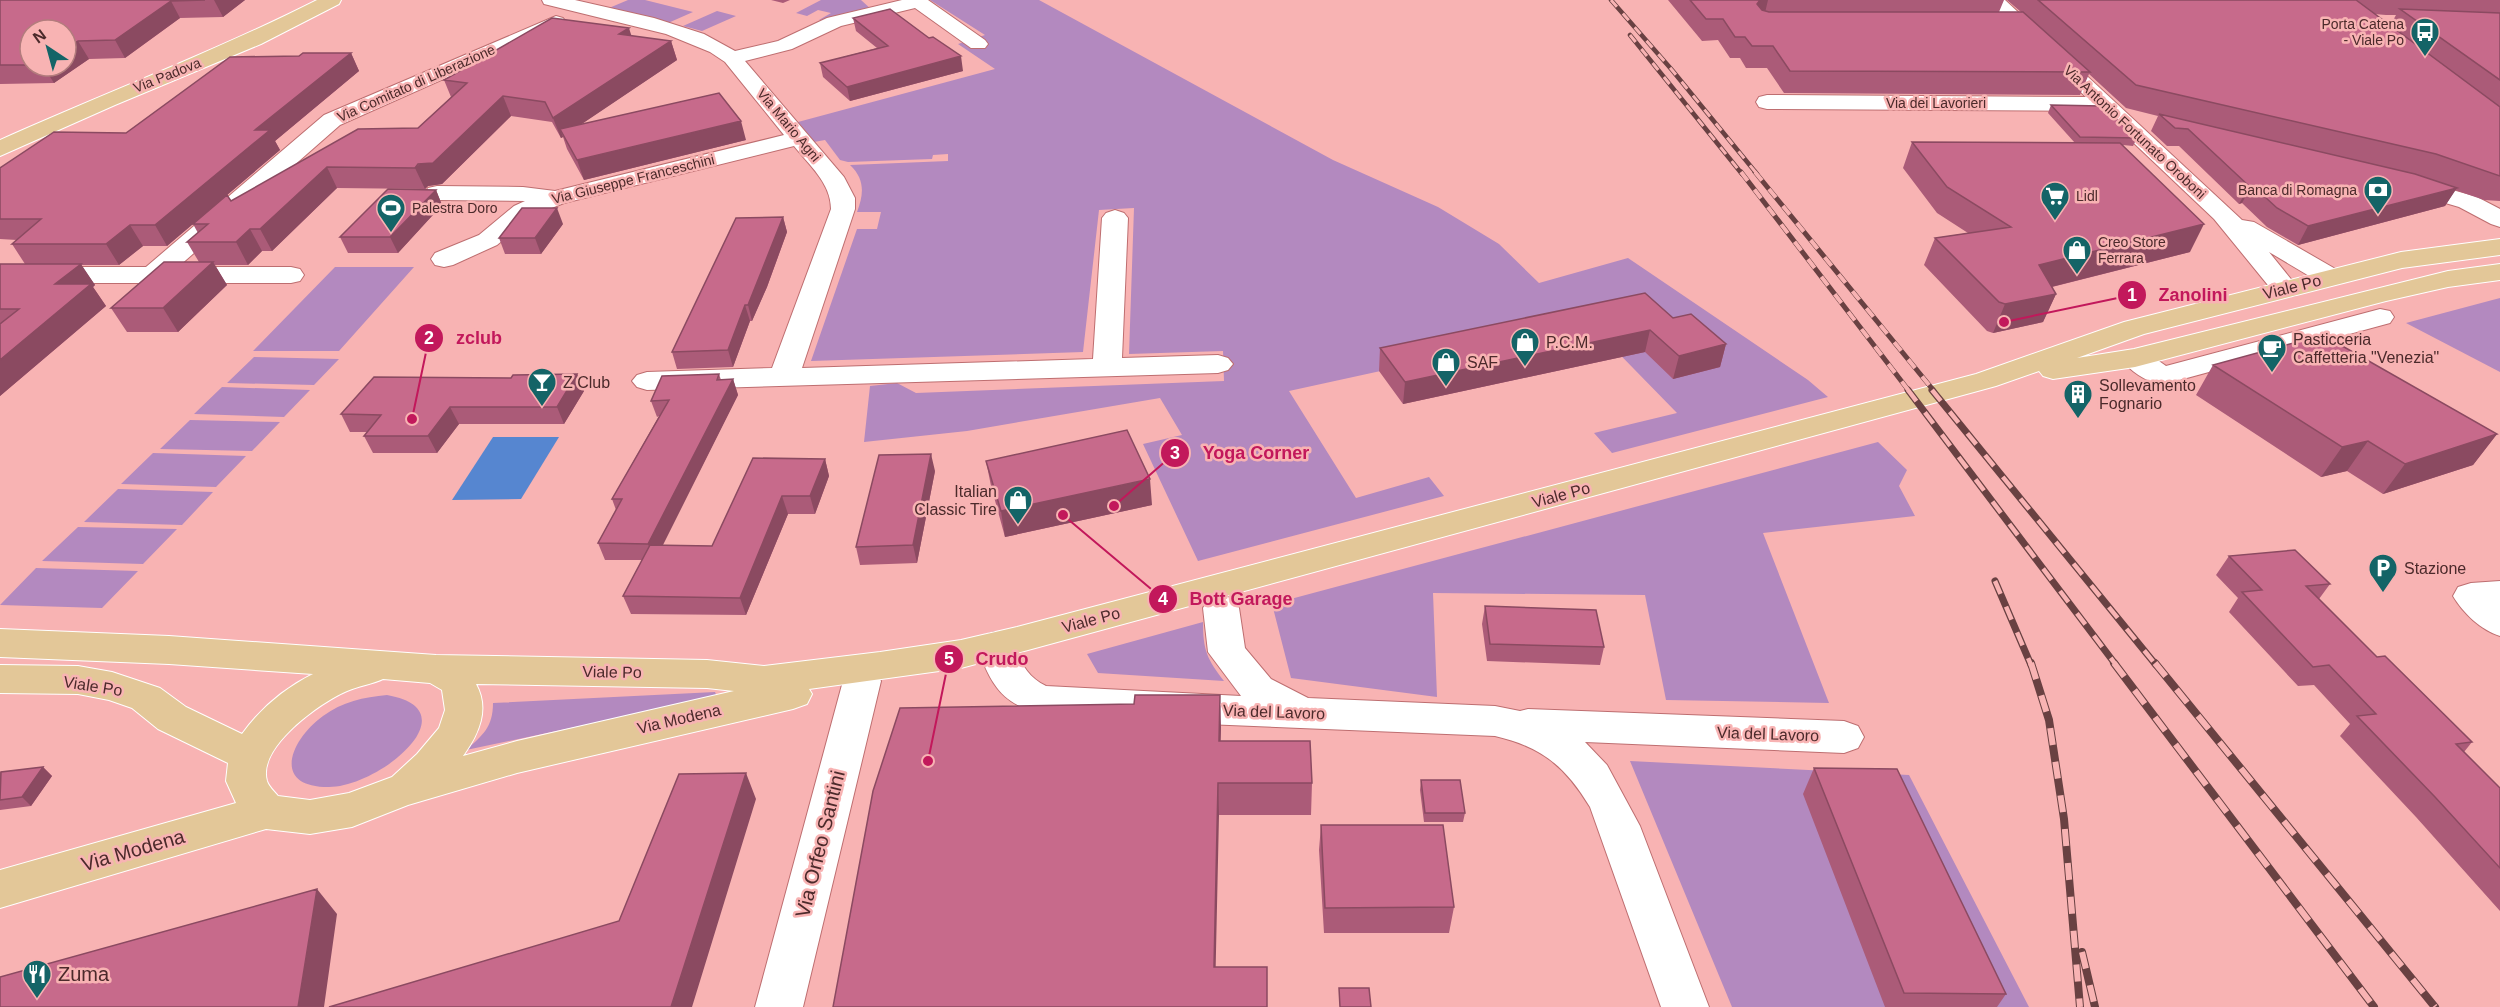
<svg xmlns="http://www.w3.org/2000/svg" width="2500" height="1007" font-family="Helvetica,sans-serif">
	<style>
		.green { fill: #b389bf }
		.water { fill: #5686d0 }
		.lines { fill: none; stroke-linecap: round; stroke-linejoin: round }
		.minor-casing { stroke: #be6e70; stroke-width: 2 }
		.major-casing { stroke: #fff; stroke-width: 2 }
		.minor { fill: #fff; fill-rule: evenodd }
		.major { fill: #e3c798; fill-rule: evenodd }
		.rail-far3-casing { stroke: #694142; stroke-width: 4.5 }
		.rail-far2-casing { stroke: #694142; stroke-width: 5 }
		.rail-far1-casing { stroke: #694142; stroke-width: 7 }
		.rail-casing { stroke: #694142; stroke-width: 8 }
		.rail-far3 { stroke: #f8b3b3; stroke-width: 3; stroke-dasharray: 9; stroke-linecap: butt }
		.rail-far2 { stroke: #f8b3b3; stroke-width: 4; stroke-dasharray: 11; stroke-linecap: butt }
		.rail-far1 { stroke: #f8b3b3; stroke-width: 4.5; stroke-dasharray: 14; stroke-linecap: butt }
		.rail { stroke: #f8b3b3; stroke-width: 6; stroke-dasharray: 17; stroke-linecap: butt }
		.wall { fill: #ab5b78; fill-rule: evenodd }
		.shaded-wall { fill: #8b4a61 }
		.building { fill: #c76a8b; stroke: #8b4a61; stroke-width: 1.5 }
		.labels { text-anchor: middle; dominant-baseline: central; stroke-width: 5; stroke-linejoin: round; paint-order: stroke }
		.far-poi-label { font-size: 14px; fill: #4c2a2b; stroke: #f8b3b3; text-anchor: start }
		.far-street-label { font-size: 14px; fill: #4c2a2b; stroke: #f8b3b3 }
		.street-label { font-size: 16px; fill: #4c2a2b; stroke: #f8b3b3 }
		.poi-label { font-size: 16px; fill: #4c2a2b; stroke: #f8b3b3; text-anchor: start }
		.near-street-label { font-size: 20px; fill: #4c2a2b; stroke: #f8b3b3 }
		.near-poi-label { font-size: 20px; fill: #4c2a2b; stroke: #f8b3b3; text-anchor: start }
		.leader { fill: none; stroke: #c2185b; stroke-width: 2 }
		.callout-dot { fill: #c2185b; stroke: #f8b3b3; stroke-width: 2 }
		.mark-label { font-size: 18px; text-anchor: middle; font-weight: bold; fill: #fff }
		.callout-label { font-size: 18px; text-anchor: middle; font-weight: bold; fill: #c2185b; stroke: #f8b3b3; stroke-width: 5; stroke-linejoin: round; paint-order: stroke }
	</style>
	<rect width="100%" height="100%" fill="#f8b3b3"/>
	<path class="green" d="M 628,0 L 645,0 L 693,12 L 668,23 L 609,8 Z
		M 821,0 L 861,0 L 872,10 L 834,19 L 819,20 L 831,13 L 818,10 L 807,16 L 796,13 Z
		M 930,0 L 1039,0 L 1333,160 L 1438,207 L 1499,244 L 1539,283 L 1628,258 L 1808,380 L 1828,397 L 1612,453 L 1594,433 L 1677,413 L 1591,325 L 1289,391 L 1356,498 L 1429,477 L 1444,496 L 1198,561 L 1143,444 L 1182,435 L 1160,398 L 967,431 L 864,442 L 870,386 L 897,383 L 916,393 L 1224,381 L 1223,351 L 1129,354 L 1134,208 L 1099,210 L 1083,352 L 811,361 L 857,229 L 877,229 L 881,212 L 857,212 C 864,194 865,179 850,165 L 948,161 L 948,154 L 933,155 L 932,159 L 848,162 L 840,160 L 825,140 L 814,142 L 798,122 L 995,69 L 958,44 L 985,35 Z
		M 717,11 L 736,16 L 702,31 L 683,26 Z
		M 335,267 L 414,267 L 339,351 L 253,351 Z
		M 2500,298 L 2500,372 L 2406,323 Z
		M 254,357 L 339,359 L 314,385 L 227,383 Z
		M 222,387 L 310,390 L 284,417 L 194,414 Z
		M 190,420 L 280,422 L 252,451 L 160,449 Z
		M 1878,442 L 1907,470 L 1899,486 L 1915,516 L 1763,533 L 1829,703 L 1666,700 L 1645,595 L 1433,593 L 1437,697 L 1291,678 L 1272,604 Z
		M 153,453 L 246,456 L 216,487 L 121,484 Z
		M 118,489 L 213,492 L 182,525 L 84,522 Z
		M 78,527 L 177,529 L 143,564 L 42,561 Z
		M 36,568 L 138,571 L 102,608 L 0,605 Z
		M 1203,622 C 1203,650 1207,659 1224,681 L 1098,673 L 1087,654 Z
		M 715,692 L 717,697 L 466,750 C 483,735 493,727 493,703 Z
		M 387,695 C 473,710 379,787 329,787 C 270,787 291,739 323,716 C 342,702 364,697 387,695 Z
		M 1630,761 L 1909,775 L 2029,1007 L 1732,1007 Z"/>
	<path class="water" d="M 493,437 L 559,437 L 521,499 L 452,500 Z"/>
	<g class="lines">
		<g class="minor-casing">
			<path id="minor" d="M 542,0 L 575,0 L 654,18 L 704,34 L 735,51 L 778,41 L 827,18 L 902,0 L 928,0 L 985,40 L 988,44 L 985,48 L 971,48 L 915,8 L 841,26 L 792,49 L 745,61 L 844,177 L 855,198 L 855,209 L 802,368 L 1093,359 L 1102,218 L 1106,213 L 1115,210 L 1124,213 L 1128,218 L 1122,358 L 1218,355 L 1228,358 L 1233,364 L 1228,370 L 1218,373 L 647,390 L 637,387 L 632,381 L 637,375 L 647,372 L 772,368 L 831,209 C 831,183 809,165 794,146 L 564,203 L 532,216 L 497,245 L 453,265 L 444,267 L 435,265 L 431,259 L 435,253 L 479,235 L 514,206 L 525,201 L 437,200 L 428,198 L 425,193 L 428,188 L 437,186 L 523,187 L 555,191 L 784,135 L 725,62 L 710,52 L 666,34 L 544,4 Z
				M 1985,0 L 2005,0 L 2242,220 L 2254,222 L 2339,271 L 2343,277 L 2339,283 L 2330,285 L 2321,283 L 2269,252 L 2299,289 L 2296,295 L 2286,297 L 2276,295 L 2214,219 L 2100,111 L 1767,109 L 1759,107 L 1756,102 L 1759,97 L 1767,95 L 2086,97 Z
				M 556,16 L 563,18 L 566,22 L 563,26 L 340,125 L 178,267 L 291,267 L 300,269 L 304,275 L 300,281 L 291,283 L 43,283 L 34,281 L 30,275 L 34,269 L 43,267 L 146,267 L 324,115 Z
				M 2407,177 L 2477,197 L 2500,209 L 2500,227 L 2491,224 L 2459,207 L 2398,189 L 2395,184 L 2398,179 Z
				M 2380,309 L 2390,311 L 2394,317 L 2390,323 L 2161,385 C 2146,381 2129,371 2121,358 L 2125,352 C 2142,348 2152,356 2166,366 Z
				M 2500,581 L 2500,636 C 2481,630 2463,613 2453,596 L 2458,587 L 2471,583 Z
				M 1221,595 L 1234,599 L 1239,608 L 1245,648 L 1271,679 L 1308,698 L 1495,706 L 1520,711 L 1528,709 L 1844,721 L 1858,726 L 1864,737 L 1858,748 L 1844,753 L 1585,742 L 1607,765 L 1640,826 L 1709,1007 L 1661,1007 L 1590,807 C 1565,766 1542,747 1495,736 L 1059,718 C 1008,708 994,695 977,646 L 982,636 L 995,632 L 1008,636 C 1020,657 1023,675 1046,686 L 1241,696 L 1208,652 L 1203,608 L 1208,599 Z
				M 862,667 L 875,671 L 881,681 L 803,1007 L 755,1007 L 843,681 L 849,671 Z"/>
		</g>
		<g class="major-casing">
			<path id="major" d="M 317,0 L 341,0 L 339,4 L 261,44 L 115,105 L 0,156 L 0,140 C 105,93 214,52 317,0 Z
				M 2500,239 L 2500,255 L 2402,268 L 2144,334 L 2077,358 L 2134,349 L 2448,271 L 2500,264 L 2500,280 L 2448,287 L 2386,301 L 2135,367 L 2053,379 L 2043,376 L 2039,371 L 1996,386 L 1017,653 L 961,668 L 809,689 L 812,694 L 807,704 L 793,709 L 517,773 L 408,805 L 352,827 L 310,834 L 266,829 L 0,908 L 0,870 L 236,803 L 226,781 L 228,763 L 158,729 L 132,708 L 109,700 L 78,694 L 0,693 L 0,665 L 78,666 L 112,672 L 160,688 L 186,707 L 242,734 C 260,709 285,688 313,674 L 169,664 L 0,657 L 0,629 L 169,636 L 436,655 L 707,660 L 764,666 L 880,652 L 961,640 L 1017,627 L 1976,374 L 2124,322 L 2401,252 ZM 383,679 L 430,683 L 442,690 L 445,710 L 439,728 L 417,754 L 392,777 L 349,793 L 310,800 L 278,796 C 274,791 269,787 267,781 C 257,747 321,702 347,691 C 359,686 372,684 383,679 ZM 476,684 L 707,688 L 734,691 L 517,741 L 463,756 C 479,734 490,709 476,684 Z"/>
		</g>
		<use href="#minor" class="minor"/>
		<use href="#major" class="major"/>
		<g class="rail-far3-casing">
			<path id="rail-far3" d="M 1611,0 L 1672,70 L 1757,174
				M 1630,35 L 1742,174"/>
		</g>
		<g class="rail-far2-casing">
			<path id="rail-far2" d="M 1741,172 L 1909,391
				M 1755,172 L 1934,391"/>
		</g>
		<g class="rail-far1-casing">
			<path id="rail-far1" d="M 1908,390 L 2116,665
				M 1932,390 L 2156,665
				M 1995,581 L 2031,665"/>
		</g>
		<g class="rail-casing">
			<path id="rail" d="M 2031,663 L 2049,720 L 2064,819 L 2080,1007
				M 2114,663 L 2374,1007
				M 2155,663 L 2435,1007
				M 2082,952 L 2095,1007"/>
		</g>
		<use href="#rail-far3" class="rail-far3"/>
		<use href="#rail-far2" class="rail-far2"/>
		<use href="#rail-far1" class="rail-far1"/>
		<use href="#rail" class="rail"/>
	</g>
	<path class="wall" d="M 0,0 L 245,0 L 223,17 L 180,18 L 125,58 L 89,59 L 54,83 L 0,84 ZM 30,30 L 66,66 L 30,66 Z
		M 771,0 L 790,0 L 783,3 Z
		M 1668,0 L 2004,0 L 1999,12 L 2021,12 L 2007,0 L 2500,0 L 2500,201 L 2484,200 L 2455,190 L 2445,206 L 2298,245 L 2267,227 L 2242,203 L 2239,204 L 2179,146 L 2167,146 L 2151,131 L 2158,116 L 2126,108 L 2089,74 L 2080,95 L 1784,93 L 1767,68 L 1746,68 L 1740,58 L 1730,58 L 1718,40 L 1702,41 ZM 2374,14 L 2386,15 L 2396,15 L 2390,26 Z
		M 853,18 L 929,38 L 963,71 L 850,101 L 823,77 L 820,63 L 877,48 L 856,31 Z
		M 631,36 L 671,41 L 677,60 L 581,124 L 746,140 L 584,180 L 567,149 L 563,137 L 561,138 L 552,122 L 511,116 L 442,184 L 428,186 L 425,189 L 337,188 L 272,251 L 262,251 L 248,265 L 215,265 L 227,285 L 178,332 L 127,332 L 111,308 L 199,262 L 187,242 L 198,233 L 193,224 L 167,246 L 143,246 L 119,265 L 81,265 L 95,285 L 93,287 L 106,306 L 0,396 L 0,264 L 25,264 L 12,244 L 17,240 L 0,239 L 0,168 L 126,133 L 299,56 L 351,53 L 359,71 L 275,141 L 280,150 L 227,195 L 231,201 L 418,128 L 451,97 L 444,80 Z
		M 2051,105 L 2137,138 L 2133,146 L 2123,145 L 2190,252 L 2052,287 L 2056,294 L 2043,322 L 1993,333 L 1987,331 L 1924,265 L 1935,238 L 1968,233 L 1937,213 L 1903,168 L 1912,142 L 2075,143 L 2048,113 Z
		M 436,190 L 442,205 L 398,253 L 348,253 L 340,237 Z
		M 783,217 L 787,232 L 767,287 L 752,321 L 750,321 L 733,367 L 677,369 L 672,352 Z
		M 563,224 L 541,254 L 505,254 L 499,238 Z
		M 1673,318 L 1726,344 L 1720,367 L 1673,379 L 1645,352 L 1403,404 L 1379,371 L 1380,348 Z
		M 2213,365 L 2497,434 L 2473,465 L 2383,494 L 2347,471 L 2321,477 L 2196,395 Z
		M 577,374 L 584,391 L 564,424 L 459,424 L 437,453 L 373,453 L 364,436 L 367,432 L 350,432 L 341,414 L 511,378 Z
		M 719,374 L 721,380 L 733,379 L 738,395 L 662,545 L 712,546 L 825,459 L 829,476 L 815,514 L 788,514 L 746,615 L 631,614 L 623,596 L 642,560 L 605,560 L 598,543 L 616,510 L 612,499 L 659,416 L 657,417 L 651,401 Z
		M 986,461 L 1152,505 L 1005,537 L 991,486 Z
		M 935,471 L 917,563 L 860,565 L 856,547 Z
		M 2229,556 L 2330,584 L 2319,599 L 2377,657 L 2472,742 L 2464,752 L 2500,788 L 2500,911 L 2416,817 L 2340,736 L 2350,724 L 2314,685 L 2298,686 L 2229,612 L 2238,598 L 2216,575 Z
		M 1485,606 L 1604,647 L 1600,665 L 1487,661 L 1482,624 Z
		M 1134,704 L 1221,727 L 1220,741 L 1312,783 L 1311,815 L 1219,815 L 833,1007 Z
		M 43,767 L 52,776 L 31,806 L 0,810 L 0,772 Z
		M 1814,768 L 2006,994 L 1997,1007 L 1885,1007 L 1803,794 Z
		M 1421,780 L 1465,813 L 1463,822 L 1424,822 L 1420,790 Z
		M 1321,825 L 1454,907 L 1449,933 L 1324,933 L 1319,850 Z"/>
	<path class="shaded-wall" d="M 214,0 L 245,0 L 223,17 Z
		M 1760,0 L 1768,0 L 1764,17 L 1757,4 Z
		M 171,1 L 180,18 L 125,58 L 115,40 Z
		M 629,28 L 635,47 L 619,34 Z
		M 78,41 L 89,59 L 54,83 L 43,66 L 66,66 L 66,49 Z
		M 671,41 L 677,60 L 564,136 L 560,129 L 563,137 L 561,138 L 553,118 Z
		M 351,53 L 359,71 L 275,141 L 280,150 L 167,246 L 155,225 L 255,130 Z
		M 961,56 L 963,71 L 850,101 L 847,87 Z
		M 503,96 L 511,116 L 442,184 L 428,186 L 425,189 L 415,168 Z
		M 741,121 L 746,140 L 584,180 L 577,160 Z
		M 327,167 L 337,188 L 272,251 L 260,229 Z
		M 2252,185 L 2242,203 L 2239,204 L 2249,186 Z
		M 2457,188 L 2445,206 L 2298,245 L 2308,226 Z
		M 436,190 L 442,205 L 398,253 L 390,237 Z
		M 557,208 L 563,224 L 541,254 L 535,238 Z
		M 783,217 L 787,232 L 767,287 L 752,321 L 748,305 Z
		M 2204,224 L 2190,252 L 2027,293 L 2039,265 Z
		M 130,225 L 143,246 L 119,265 L 106,244 Z
		M 250,229 L 262,251 L 248,265 L 236,242 Z
		M 213,262 L 227,285 L 178,332 L 163,308 Z
		M 81,264 L 95,285 L 93,287 L 106,306 L 0,396 L 0,360 L 55,284 Z
		M 2056,294 L 2043,322 L 1993,333 L 2005,304 Z
		M 745,305 L 750,321 L 733,367 L 728,350 Z
		M 1650,330 L 1645,352 L 1403,404 L 1405,382 Z
		M 1726,344 L 1720,367 L 1673,379 L 1679,356 Z
		M 577,374 L 584,391 L 564,424 L 557,407 Z
		M 733,379 L 738,395 L 655,561 L 648,544 Z
		M 450,407 L 459,424 L 437,453 L 428,436 Z
		M 2497,434 L 2473,465 L 2383,494 L 2405,464 Z
		M 2368,441 L 2347,471 L 2321,477 L 2342,447 Z
		M 931,454 L 935,471 L 917,563 L 913,545 Z
		M 825,459 L 829,476 L 815,514 L 810,496 Z
		M 1150,479 L 1152,505 L 1005,537 L 1001,511 Z
		M 782,496 L 788,514 L 746,615 L 740,598 Z
		M 1220,695 L 1221,727 L 1220,773 L 1219,741 Z
		M 43,767 L 52,776 L 31,806 L 22,797 Z
		M 746,773 L 756,799 L 692,1007 L 671,1007 Z
		M 1218,783 L 1219,815 L 1215,997 L 1214,967 Z
		M 317,889 L 337,914 L 324,1007 L 298,1007 Z"/>
	<path class="building" d="M 0,0 L 205,0 L 171,1 L 115,40 L 78,41 L 66,49 L 66,30 L 30,30 L 30,65 L 0,65 Z
		M 1690,0 L 1760,0 L 1757,4 L 1762,10 L 1769,12 L 2023,12 L 2090,72 L 1790,71 L 1773,46 L 1752,46 L 1745,37 L 1735,37 L 1723,19 L 1706,19 Z
		M 2038,0 L 2356,0 L 2500,107 L 2500,176 L 2436,154 L 2136,85 Z
		M 890,9 L 929,38 L 933,37 L 961,56 L 847,87 L 820,63 L 888,46 L 853,18 Z
		M 2400,9 L 2500,13 L 2500,80 Z
		M 552,18 L 629,28 L 619,34 L 671,41 L 553,118 L 545,102 L 503,96 L 433,163 L 418,164 L 415,168 L 327,167 L 260,229 L 250,229 L 236,242 L 187,242 L 208,224 L 193,224 L 227,195 L 231,201 L 358,129 L 418,128 L 467,83 L 444,80 Z
		M 303,53 L 351,53 L 255,130 L 270,130 L 155,225 L 130,225 L 106,244 L 12,244 L 41,219 L 0,219 L 0,168 L 54,132 L 126,133 L 230,57 L 299,56 Z
		M 719,93 L 741,121 L 577,160 L 560,129 Z
		M 2051,105 L 2102,106 L 2137,138 L 2080,137 Z
		M 2159,114 L 2415,174 L 2457,188 L 2308,226 L 2277,208 L 2252,185 L 2249,186 L 2188,129 L 2175,128 Z
		M 1912,142 L 2120,143 L 2204,224 L 2039,265 L 2056,294 L 2005,304 L 1999,302 L 1935,238 L 2011,227 L 1947,187 Z
		M 388,189 L 436,190 L 390,237 L 340,237 Z
		M 522,208 L 557,208 L 535,238 L 499,238 Z
		M 783,217 L 762,270 L 748,305 L 745,305 L 728,350 L 672,352 L 736,218 Z
		M 164,262 L 213,262 L 163,308 L 111,308 Z
		M 0,264 L 81,264 L 55,284 L 91,284 L 0,360 L 0,324 L 19,309 L 0,309 Z
		M 1645,293 L 1673,318 L 1691,314 L 1726,344 L 1679,356 L 1650,330 L 1405,382 L 1380,348 Z
		M 2323,335 L 2497,434 L 2405,464 L 2368,441 L 2342,447 L 2213,365 Z
		M 577,374 L 557,407 L 450,407 L 428,436 L 364,436 L 381,415 L 341,414 L 374,377 L 511,378 L 513,375 Z
		M 719,374 L 717,380 L 733,379 L 648,544 L 598,543 L 622,499 L 612,499 L 669,400 L 651,401 L 662,376 Z
		M 1127,430 L 1150,479 L 1001,511 L 986,461 Z
		M 931,454 L 913,545 L 856,547 L 879,455 Z
		M 753,458 L 825,459 L 810,496 L 782,496 L 740,598 L 623,596 L 650,545 L 712,546 Z
		M 2295,550 L 2330,584 L 2306,586 L 2377,657 L 2385,656 L 2472,742 L 2456,744 L 2500,788 L 2500,868 L 2435,797 L 2357,716 L 2376,714 L 2329,665 L 2313,667 L 2242,592 L 2262,590 L 2229,556 Z
		M 1485,606 L 1596,610 L 1604,647 L 1490,644 Z
		M 1135,695 L 1220,695 L 1219,741 L 1310,741 L 1312,783 L 1218,783 L 1214,967 L 1267,967 L 1267,1007 L 833,1007 L 873,791 L 900,708 L 1134,704 Z
		M 43,767 L 22,797 L 0,800 L 1,772 Z
		M 1814,768 L 1897,769 L 2006,994 L 1904,993 Z
		M 746,773 L 671,1007 L 329,1007 L 619,921 L 679,774 Z
		M 1421,780 L 1460,780 L 1465,813 L 1425,813 Z
		M 1321,825 L 1443,825 L 1454,907 L 1325,908 Z
		M 317,889 L 298,1007 L 0,1007 L 0,977 Z
		M 1339,988 L 1369,988 L 1371,1007 L 1340,1007 Z"/>
	<defs>
		<g id="bus-pin" transform="scale(1.5)"><path d="M0 17L-7.5 6A9.5 9.5 0 1 1 7.5 6Z" fill="#146467" stroke="#f8b3b3"/><path d="M-5-6H5V4H4V6H2V4H-2V6H-4V4H-5ZM-3.5-4V0h7V-4ZM-3.5 1.2v1.5H-2V1.2ZM2 1.2v1.5H3.5V1.2Z" fill="#fff"/></g>
		<g id="bank-pin" transform="scale(1.5)"><path d="M0 17L-7.5 6A9.5 9.5 0 1 1 7.5 6Z" fill="#146467" stroke="#f8b3b3"/><path d="M-6-4H6V4H-6ZM0-2.3a2.3 2.3 0 1 0 0 4.6a2.3 2.3 0 1 0 0-4.6Z" fill="#fff"/></g>
		<g id="supermarket-pin" transform="scale(1.5)"><path d="M0 17L-7.5 6A9.5 9.5 0 1 1 7.5 6Z" fill="#146467" stroke="#f8b3b3"/><path d="M-6-5.5h2.5l.6 2H6L4.5 2H-2.5L-4.4-4H-6ZM-1.5 3.2a1.3 1.3 0 1 0 .1 0ZM3 3.2a1.3 1.3 0 1 0 .1 0Z" fill="#fff"/></g>
		<g id="stadium-pin" transform="scale(1.5)"><path d="M0 17L-7.5 6A9.5 9.5 0 1 1 7.5 6Z" fill="#146467" stroke="#f8b3b3"/><path d="M0-5a6.5 5 0 1 0 0 10a6.5 5 0 1 0 0-10ZM-3.5-1.8h7v3.6h-7Z" fill="#fff"/></g>
		<g id="shop-pin" transform="scale(1.5)"><path d="M0 17L-7.5 6A9.5 9.5 0 1 1 7.5 6Z" fill="#146467" stroke="#f8b3b3"/><path d="M-5-2.5h2.3a2.7 3.5 0 0 1 5.4 0H5L5.5 6h-11ZM-1.5-2.5h3a1.5 2.3 0 0 0-3 0Z" fill="#fff"/></g>
		<g id="cafe-pin" transform="scale(1.5)"><path d="M0 17L-7.5 6A9.5 9.5 0 1 1 7.5 6Z" fill="#146467" stroke="#f8b3b3"/><path d="M-5.5-4.5H6V0H3Q3 3.5 0 3.5H-2.5Q-5.5 3.5-5.5 0ZM3-3.2v2h1.7v-2ZM-6 4.5H4V6H-6Z" fill="#fff"/></g>
		<g id="bar-pin" transform="scale(1.5)"><path d="M0 17L-7.5 6A9.5 9.5 0 1 1 7.5 6Z" fill="#146467" stroke="#f8b3b3"/><path d="M-6-5H6L.8 .8V4.5H3.5V6h-7V4.5H-.8V.8Z" fill="#fff"/></g>
		<g id="building-pin" transform="scale(1.5)"><path d="M0 17L-7.5 6A9.5 9.5 0 1 1 7.5 6Z" fill="#146467" stroke="#f8b3b3"/><path d="M-4-6H4V6H1V3H-1V6H-4ZM-2.5-4.3h1.7v1.8h-1.7ZM.8-4.3h1.7v1.8H.8ZM-2.5-1h1.7V.8h-1.7ZM.8-1h1.7V.8H.8Z" fill="#fff"/></g>
		<g id="parking-pin" transform="scale(1.5)"><path d="M0 17L-7.5 6A9.5 9.5 0 1 1 7.5 6Z" fill="#146467" stroke="#f8b3b3"/><path d="M-3.5-5.5H1a3.5 3.5 0 0 1 0 7H-1V5.5H-3.5ZM-1-3.4V-.6H.8a1.4 1.4 0 0 0 0-2.8Z" fill="#fff"/></g>
		<g id="restaurant-pin" transform="scale(1.5)"><path d="M0 17L-7.5 6A9.5 9.5 0 1 1 7.5 6Z" fill="#146467" stroke="#f8b3b3"/><path d="M-5-6h1v4h1v-4h1v4h1v-4h1v5L-1.5 .5V6h-2V.5L-5-1ZM5-6V6H3V1.5H1.5Q1.5-4 5-6Z" fill="#fff"/></g>
	</defs>
	<g fill-rule="evenodd">
		<use href="#bus-pin" x="2425" y="32"/>
		<use href="#bank-pin" x="2378" y="190"/>
		<use href="#supermarket-pin" x="2055" y="196"/>
		<use href="#stadium-pin" x="391" y="208"/>
		<use href="#shop-pin" x="2077" y="250"/>
		<use href="#shop-pin" x="1525" y="342"/>
		<use href="#cafe-pin" x="2272" y="348"/>
		<use href="#shop-pin" x="1446" y="362"/>
		<use href="#bar-pin" x="542" y="382"/>
		<use href="#building-pin" x="2078" y="394"/>
		<use href="#shop-pin" x="1018" y="500"/>
		<use href="#parking-pin" x="2383" y="568"/>
		<use href="#restaurant-pin" x="37" y="974"/>
	</g>
	<g class="labels">
		<g class="far-poi-label">
			<text x="2404" y="24" text-anchor="end">Porta Catena<tspan x="2404" dy="16">- Viale Po</tspan></text>
			<text x="2357" y="190" text-anchor="end">Banca di Romagna</text>
			<text x="2076" y="196">Lidl</text>
			<text x="412" y="208">Palestra Doro</text>
			<text x="2098" y="242">Creo Store<tspan x="2098" dy="16">Ferrara</tspan></text>
		</g>
		<g class="far-street-label">
			<text transform="translate(167 75) rotate(-22)">Via Padova</text>
			<text transform="translate(416 83) rotate(-24)">Via Comitato di Liberazione</text>
			<text x="1936" y="103">Via dei Lavorieri</text>
			<text transform="translate(789 125) rotate(50)">Via Mario Agni</text>
			<text transform="translate(2135 132) rotate(43)">Via Antonio Fortunato Oroboni</text>
			<text transform="translate(633 179) rotate(-14)">Via Giuseppe Franceschini</text>
		</g>
		<g class="street-label">
			<text transform="translate(2292 287) rotate(-14)">Viale Po</text>
			<text transform="translate(1561 495) rotate(-15)">Viale Po</text>
			<text transform="translate(1091 620) rotate(-15)">Viale Po</text>
			<text transform="translate(612 672) rotate(1)">Viale Po</text>
			<text transform="translate(93 686) rotate(9)">Viale Po</text>
			<text transform="translate(1274 712) rotate(2)">Via del Lavoro</text>
			<text transform="translate(679 719) rotate(-13)">Via Modena</text>
			<text transform="translate(1768 734) rotate(2)">Via del Lavoro</text>
		</g>
		<g class="poi-label">
			<text x="2293" y="339">Pasticceria<tspan x="2293" dy="18">Caffetteria "Venezia"</tspan></text>
			<text x="1546" y="342">P.C.M.</text>
			<text x="1467" y="362">SAF</text>
			<text x="563" y="382">Z Club</text>
			<text x="2099" y="385">Sollevamento<tspan x="2099" dy="18">Fognario</tspan></text>
			<text x="997" y="491" text-anchor="end">Italian<tspan x="997" dy="18">Classic Tire</tspan></text>
			<text x="2404" y="568">Stazione</text>
		</g>
		<g class="near-street-label">
			<text transform="translate(820 844) rotate(-76)">Via Orfeo Santini</text>
			<text transform="translate(133 850) rotate(-16)">Via Modena</text>
		</g>
		<g class="near-poi-label">
			<text x="58" y="974">Zuma</text>
		</g>
	</g>
	<path class="leader" d="M2004 322L2132 295M412 419L429 338M1114 506L1175 453M1063 515L1163 599M928 761L949 659"/>
	<g class="callout-dot">
		<circle cx="2004" cy="322" r="6"/>
		<circle cx="412" cy="419" r="6"/>
		<circle cx="1114" cy="506" r="6"/>
		<circle cx="1063" cy="515" r="6"/>
		<circle cx="928" cy="761" r="6"/>
		<circle cx="2132" cy="295" r="15"/>
		<circle cx="429" cy="338" r="15"/>
		<circle cx="1175" cy="453" r="15"/>
		<circle cx="1163" cy="599" r="15"/>
		<circle cx="949" cy="659" r="15"/>
	</g>
	<g class="mark-label">
		<text x="2132" y="301">1</text>
		<text x="429" y="344">2</text>
		<text x="1175" y="459">3</text>
		<text x="1163" y="605">4</text>
		<text x="949" y="665">5</text>
	</g>
	<g class="callout-label">
		<text x="2193" y="301">Zanolini</text>
		<text x="479" y="344">zclub</text>
		<text x="1256" y="459">Yoga Corner</text>
		<text x="1241" y="605">Bott Garage</text>
		<text x="1002" y="665">Crudo</text>
	</g>
	<g transform="translate(48 48) rotate(324)"><circle r="28" fill="#f8b3b3" stroke="#b37c7d" stroke-width="1.5"/>
	<path d="M0-4.5L10 22L0 15L-10 22Z" fill="#146467"/>
	<text y="-9" font-size="16" font-weight="bold" text-anchor="middle" fill="#4c2a2b">N</text>
	</g>
</svg>
